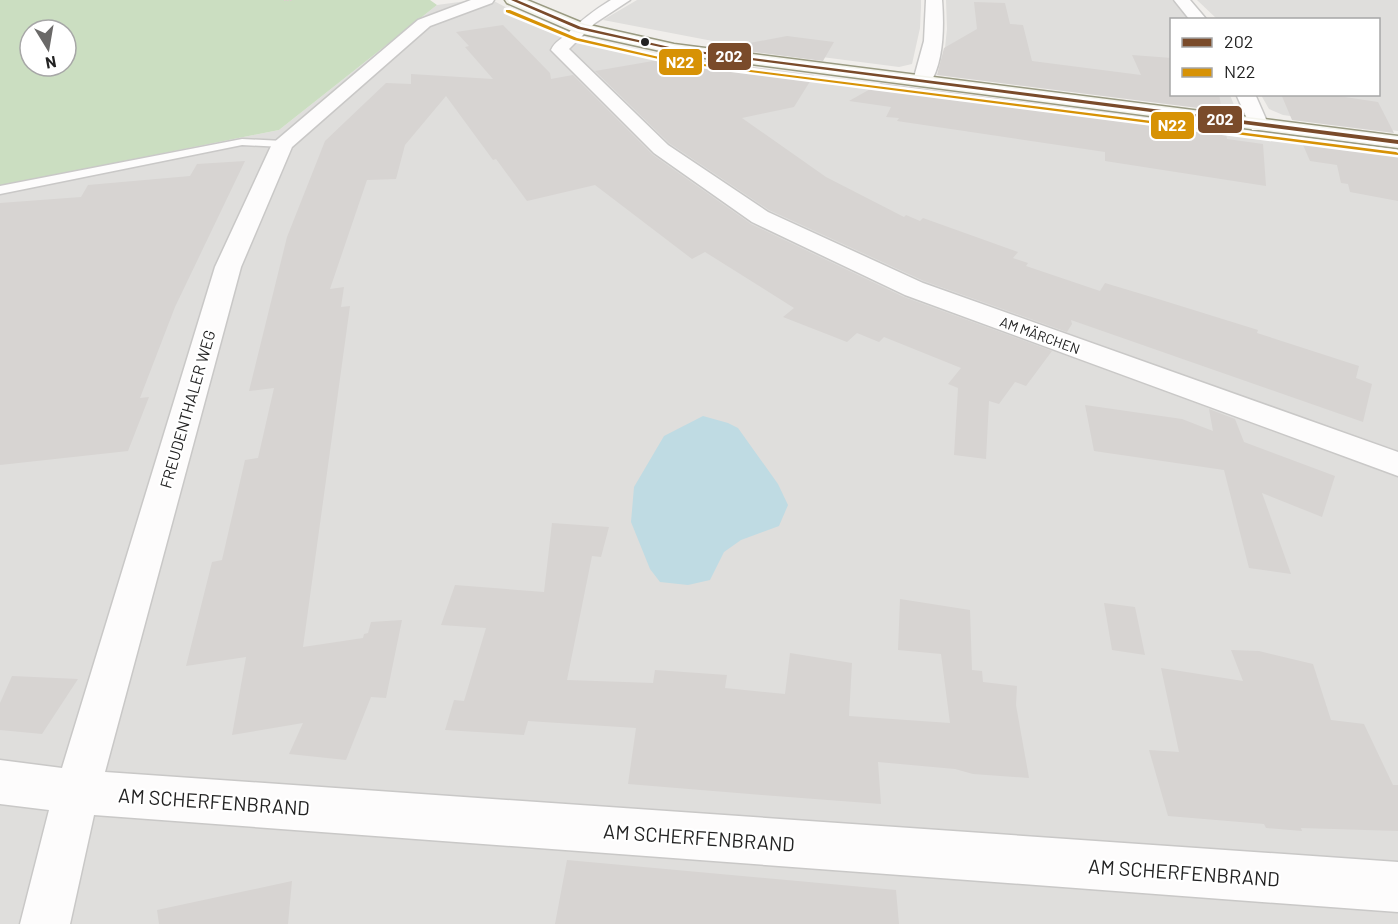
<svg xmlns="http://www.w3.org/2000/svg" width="1398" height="924" font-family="Barlow,sans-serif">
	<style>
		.residential { fill: #dfdedc }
		.forest { fill: #cbdec1; fill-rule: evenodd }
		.water { fill: #bfdbe3 }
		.building { fill: #d7d4d2 }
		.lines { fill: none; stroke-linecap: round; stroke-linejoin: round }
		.service-casing { stroke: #c9c8c7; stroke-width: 3 }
		.minor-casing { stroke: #c9c8c7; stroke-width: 3 }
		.secondary-casing { stroke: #999a82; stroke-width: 3 }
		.path { stroke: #dccecd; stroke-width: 2; stroke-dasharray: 1.5 1.5; stroke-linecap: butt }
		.service { fill: #fdfcfc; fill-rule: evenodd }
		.minor { fill: #fdfcfc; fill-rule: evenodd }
		.secondary { fill: #f4f4ed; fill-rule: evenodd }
		.bus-1-casing { stroke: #fff; stroke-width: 5 }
		.bus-2-casing { stroke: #fff; stroke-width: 5 }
		.bus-1 { fill: #7a4b2a; fill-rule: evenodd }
		.bus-2 { fill: #d79205; fill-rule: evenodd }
		.bus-dot { fill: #222; stroke: #fff; stroke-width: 2 }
		.labels { text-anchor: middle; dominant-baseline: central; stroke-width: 4.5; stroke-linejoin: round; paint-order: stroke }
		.far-street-label { font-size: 14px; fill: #222; stroke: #fff }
		.street-label { font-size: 16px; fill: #222; stroke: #fff }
		.near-street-label { font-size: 20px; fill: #222; stroke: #fff }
		.line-badge { stroke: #fff; stroke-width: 2 }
		.badge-label { font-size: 16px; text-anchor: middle; font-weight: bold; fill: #fff }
	</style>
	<rect width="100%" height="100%" fill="#f0eeeb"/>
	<path class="residential" d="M 474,0 L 492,0 L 534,22 L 610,50 L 1398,157 L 1398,924 L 0,924 L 0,186 L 279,130 L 437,5 Z
		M 637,0 L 921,0 L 921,7 L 920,28 L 912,64 L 899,67 L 744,47 L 603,20 Z
		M 946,0 L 1172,0 L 1190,19 L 1172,20 L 1172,94 L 1230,95 L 1234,105 L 1222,108 L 948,73 L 943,66 L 947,29 Z
		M 1197,0 L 1398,0 L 1398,131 L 1283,115 L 1269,109 L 1261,95 L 1378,94 L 1378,20 L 1217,19 Z"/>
	<path class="forest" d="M 0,0 L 430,0 L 437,5 L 279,130 L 0,186 ZM 30,30 L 66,30 L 66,66 L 30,66 Z"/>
	<path class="water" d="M 703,416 L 728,423 L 738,428 L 778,484 L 788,505 L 779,526 L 741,540 L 724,552 L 710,580 L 688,585 L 660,582 L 650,569 L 631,522 L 634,487 L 664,436 Z"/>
	<path class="building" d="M 974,2 L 1005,3 L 1010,24 L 1023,25 L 1032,61 L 1141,75 L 1132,55 L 1172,58 L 1172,94 L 1219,94 L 1222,111 L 937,75 L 944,48 L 977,29 Z
		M 503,25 L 550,73 L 551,79 L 573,75 L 653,155 L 751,224 L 904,297 L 1052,351 L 1026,386 L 1015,382 L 999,404 L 989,401 L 986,459 L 954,455 L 958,388 L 948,384 L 961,368 L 884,337 L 879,342 L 857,333 L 847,342 L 783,317 L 794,308 L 705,252 L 692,259 L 595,185 L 527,201 L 496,159 L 493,160 L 446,96 L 405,145 L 396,179 L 367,180 L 330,289 L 344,287 L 341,307 L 350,306 L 303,647 L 363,638 L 364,634 L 368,633 L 371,622 L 402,620 L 386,698 L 371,697 L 346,760 L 289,754 L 303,723 L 232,735 L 246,657 L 186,666 L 212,562 L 222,560 L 245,460 L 258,458 L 274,388 L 249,391 L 287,237 L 325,141 L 346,121 L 386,83 L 411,84 L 411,74 L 493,79 L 465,47 L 469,46 L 456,32 Z
		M 787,36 L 834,42 L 823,61 L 723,48 Z
		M 676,57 L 814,75 L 794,107 L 742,118 L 826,177 L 904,217 L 906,215 L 920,221 L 923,218 L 1018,252 L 1013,258 L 1028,263 L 1026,266 L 1100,291 L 1105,283 L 1155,298 L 1258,330 L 1257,333 L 1359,366 L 1356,378 L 1372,384 L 1363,422 L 1071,320 L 1072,324 L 1067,332 L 924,281 L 769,210 L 669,143 L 595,71 Z
		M 881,83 L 1225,128 L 1227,139 L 1263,144 L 1266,186 L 1105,161 L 1105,152 L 897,121 L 899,118 L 886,117 L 891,107 L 849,101 Z
		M 1281,94 L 1325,94 L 1378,102 L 1394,133 L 1292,120 Z
		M 1300,138 L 1398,150 L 1398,201 L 1350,192 L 1348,184 L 1341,183 L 1337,165 L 1310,161 Z
		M 245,161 L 175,307 L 140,398 L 149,397 L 128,451 L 0,465 L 0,203 L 81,197 L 88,185 L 190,176 L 197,164 Z
		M 1085,405 L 1182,419 L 1213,431 L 1209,409 L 1235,419 L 1244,442 L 1335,476 L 1322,517 L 1262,493 L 1291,574 L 1249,568 L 1224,470 L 1094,451 Z
		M 552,523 L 609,527 L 601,557 L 592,556 L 567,680 L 653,683 L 655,670 L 727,675 L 725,688 L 785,694 L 790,653 L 852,663 L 849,716 L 950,723 L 941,654 L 898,650 L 900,599 L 970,610 L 972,670 L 982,671 L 983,682 L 1017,686 L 1016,705 L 1029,778 L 973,774 L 955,769 L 878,762 L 881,804 L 762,795 L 628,784 L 636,728 L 528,721 L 524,735 L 445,730 L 454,700 L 464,701 L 486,628 L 441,625 L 455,585 L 544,592 Z
		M 1104,603 L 1135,607 L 1145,655 L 1112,650 Z
		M 1231,650 L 1259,651 L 1313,664 L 1331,720 L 1364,724 L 1393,785 L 1398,785 L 1398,831 L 1301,828 L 1302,831 L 1266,828 L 1264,824 L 1168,816 L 1149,750 L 1179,752 L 1161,668 L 1243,681 Z
		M 12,676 L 78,679 L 42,734 L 0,730 L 0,703 Z
		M 567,860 L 896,890 L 899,924 L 555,924 Z
		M 292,881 L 288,924 L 159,924 L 157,910 Z"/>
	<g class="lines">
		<g class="service-casing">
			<path id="service" d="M 242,139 L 283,141 L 289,144 L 283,147 L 242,145 L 0,194 L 0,186 Z"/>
		</g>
		<g class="minor-casing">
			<path id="minor" d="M 471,0 L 494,0 L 492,3 L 430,26 L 292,147 L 241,267 L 105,772 L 1398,862 L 1398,912 L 94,815 L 70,924 L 20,924 L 49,810 L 0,804 L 0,760 L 62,768 L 215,267 L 272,144 L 418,20 Z
				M 611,0 L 630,0 L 595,23 L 569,49 L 668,145 L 768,212 L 923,283 L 1398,452 L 1398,476 L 905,295 L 752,222 L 654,153 L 551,50 C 555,41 561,40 568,33 C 583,19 593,11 611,0 Z
				M 926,0 L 942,0 C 944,26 944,63 929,85 L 915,85 L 913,81 L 924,41 Z
				M 1174,0 L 1190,0 L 1207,20 L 1190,20 Z
				M 1236,94 L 1255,94 L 1269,126 L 1266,130 L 1252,130 Z"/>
		</g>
		<g class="secondary-casing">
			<path id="secondary" d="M 505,0 L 527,0 L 585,24 L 674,44 L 1398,136 L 1398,148 L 674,54 L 574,32 L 507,3 Z"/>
		</g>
		<path class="path" d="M 284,0 L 292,0"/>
		<use href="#service" class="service"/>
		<use href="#minor" class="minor"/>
		<use href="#secondary" class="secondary"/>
		<g class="bus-1-casing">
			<path id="bus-1" d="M 511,0 L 517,0 L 581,27 L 674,48 L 1398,140 L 1398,144 L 674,50 L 578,29 Z"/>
		</g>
		<g class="bus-2-casing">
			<path id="bus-2" d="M 506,10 L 510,10 L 577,38 L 672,60 L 1396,152 L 1398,153 L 1398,155 L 672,62 L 574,40 L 506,12 Z"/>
		</g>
		<use href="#bus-1" class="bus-1"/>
		<use href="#bus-2" class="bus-2"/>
	</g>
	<circle class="bus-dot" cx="645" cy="42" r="5"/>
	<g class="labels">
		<g class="far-street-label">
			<text transform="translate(1040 335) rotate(20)">AM MÄRCHEN</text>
		</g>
		<g class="street-label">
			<text transform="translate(187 409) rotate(-74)">FREUDENTHALER WEG</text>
		</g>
		<g class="near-street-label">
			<text transform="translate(214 801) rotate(4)">AM SCHERFENBRAND</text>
			<text transform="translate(699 837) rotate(4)">AM SCHERFENBRAND</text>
			<text transform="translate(1184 872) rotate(4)">AM SCHERFENBRAND</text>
		</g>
	</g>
	<g class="line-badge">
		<rect x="707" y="42" width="45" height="29" rx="6" fill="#7a4b2a"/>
		<rect x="658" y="48" width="45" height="28" rx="6" fill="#d79205"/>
		<rect x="1197" y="105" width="46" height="29" rx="6" fill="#7a4b2a"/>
		<rect x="1150" y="111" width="45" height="29" rx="6" fill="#d79205"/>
	</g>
	<g class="badge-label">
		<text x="729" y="62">202</text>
		<text x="680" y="68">N22</text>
		<text x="1220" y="125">202</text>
		<text x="1172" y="131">N22</text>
	</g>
	<rect x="1170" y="18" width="210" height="78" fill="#ffffff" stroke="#a7a7a7" stroke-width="1.5"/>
	<rect x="1182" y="38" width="30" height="9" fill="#7a4b2a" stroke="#a7a7a7" stroke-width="1.5"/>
	<text x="1224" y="48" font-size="18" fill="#222222">202</text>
	<rect x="1182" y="68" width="30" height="9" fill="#d79205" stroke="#a7a7a7" stroke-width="1.5"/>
	<text x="1224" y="78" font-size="18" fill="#222222">N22</text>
	<g transform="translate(48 48) rotate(169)"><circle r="28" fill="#ffffff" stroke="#a7a7a7" stroke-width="1.5"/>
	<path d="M0-4.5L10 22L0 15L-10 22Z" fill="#6a6968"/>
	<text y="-9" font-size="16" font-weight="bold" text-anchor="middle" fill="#222222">N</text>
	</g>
</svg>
